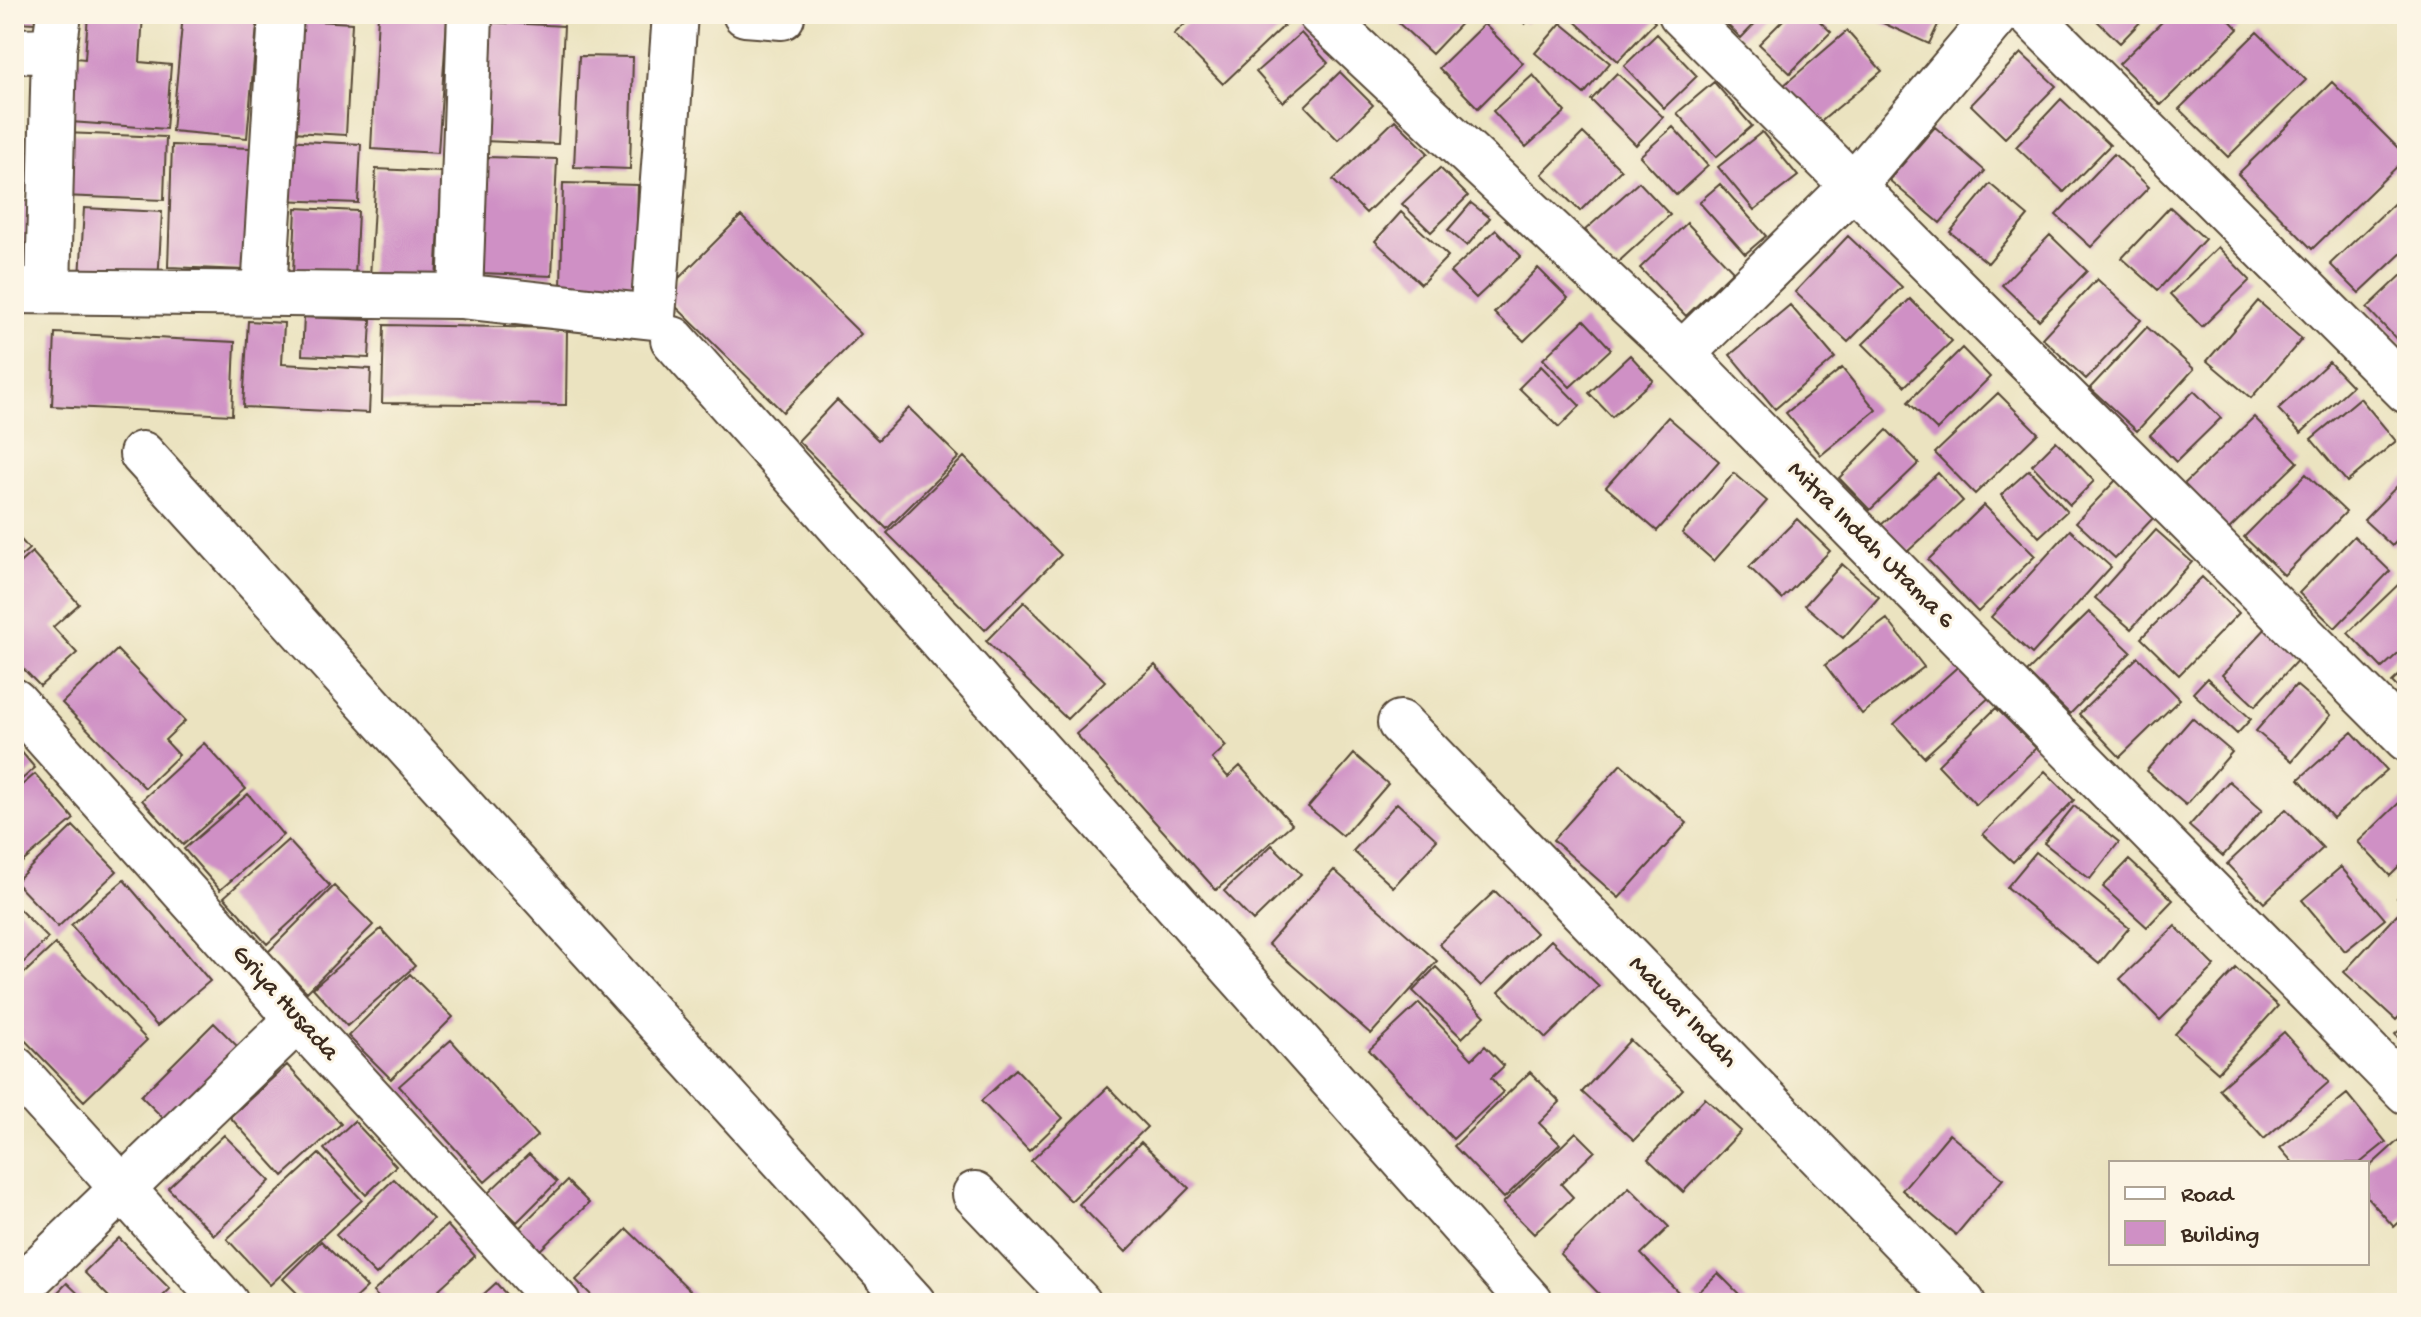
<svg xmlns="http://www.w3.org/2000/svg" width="2421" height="1317" font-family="'Gochi Hand',sans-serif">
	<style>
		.building { fill: #cf90c5 }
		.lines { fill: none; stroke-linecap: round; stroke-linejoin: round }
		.minor-casing { stroke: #554636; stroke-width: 48 }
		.minor { stroke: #fff; stroke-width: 44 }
		.labels { text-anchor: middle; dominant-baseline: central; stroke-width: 6; stroke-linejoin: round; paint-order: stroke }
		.street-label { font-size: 26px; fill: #3b2a1e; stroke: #fcf5e5 }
	</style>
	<rect width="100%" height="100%" fill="#fcf5e5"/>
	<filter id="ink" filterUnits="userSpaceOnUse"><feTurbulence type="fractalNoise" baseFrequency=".0125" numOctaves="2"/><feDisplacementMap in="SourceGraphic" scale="16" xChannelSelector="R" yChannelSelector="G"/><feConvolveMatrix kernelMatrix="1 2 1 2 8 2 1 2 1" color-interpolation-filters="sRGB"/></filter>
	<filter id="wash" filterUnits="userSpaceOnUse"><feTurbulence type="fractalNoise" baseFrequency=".006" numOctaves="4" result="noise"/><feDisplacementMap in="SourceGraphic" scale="32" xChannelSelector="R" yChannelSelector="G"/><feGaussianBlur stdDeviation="1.8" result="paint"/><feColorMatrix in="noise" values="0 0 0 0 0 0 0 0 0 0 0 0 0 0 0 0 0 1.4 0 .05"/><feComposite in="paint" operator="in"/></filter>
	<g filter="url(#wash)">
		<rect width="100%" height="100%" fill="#ebe3c0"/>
		<g id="blocks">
			<path class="building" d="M 14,14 L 36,14 L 36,23 L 14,22 Z
				M 88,14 L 143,14 L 140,62 L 171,65 L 166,129 L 71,122 L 75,58 L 85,59 Z
				M 183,14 L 258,14 L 247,138 L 172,131 Z
				M 1196,14 L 1280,14 L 1288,22 L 1223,84 L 1174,34 Z
				M 1397,14 L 1470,14 L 1432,54 L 1393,18 Z
				M 1515,14 L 1535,14 L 1525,24 Z
				M 1573,14 L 1646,14 L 1655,22 L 1618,61 L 1570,17 Z
				M 1716,14 L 1764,14 L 1741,38 Z
				M 1789,14 L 1812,14 L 1831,32 L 1790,73 L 1759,44 Z
				M 1863,14 L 1943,14 L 1929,44 Z
				M 2090,14 L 2148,14 L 2120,43 Z
				M 2170,14 L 2224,14 L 2238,29 L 2161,105 L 2119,64 Z
				M 378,15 L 447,19 L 438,153 L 371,149 Z
				M 298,20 L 352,23 L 346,135 L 292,132 Z
				M 487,22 L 564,26 L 558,144 L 483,141 Z
				M 1561,23 L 1610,63 L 1584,94 L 1535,53 Z
				M 1484,24 L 1523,63 L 1478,108 L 1439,68 Z
				M 1847,31 L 1882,71 L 1818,124 L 1784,85 Z
				M 2257,32 L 2306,80 L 2228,157 L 2179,109 Z
				M 1301,33 L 1328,63 L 1283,102 L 1256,72 Z
				M 1657,34 L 1697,76 L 1664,108 L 1624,66 Z
				M 2021,53 L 2056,86 L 2005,138 L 1971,105 Z
				M 579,56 L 633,57 L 630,169 L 574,167 Z
				M 1340,72 L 1373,105 L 1338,140 L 1305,106 Z
				M 1617,73 L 1663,117 L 1636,145 L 1591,100 Z
				M 1533,75 L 1565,112 L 1526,147 L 1493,111 Z
				M 1714,82 L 1752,126 L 1716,157 L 1677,113 Z
				M 2332,82 L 2407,157 L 2312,249 L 2238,174 Z
				M 2061,99 L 2110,145 L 2064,192 L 2016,147 Z
				M 1395,120 L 1428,153 L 1366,213 L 1333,180 Z
				M 1673,127 L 1708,166 L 1676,195 L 1640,156 Z
				M 1935,127 L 1985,171 L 1940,223 L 1889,180 Z
				M 1762,132 L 1798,176 L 1754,210 L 1718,167 Z
				M 64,133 L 166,137 L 164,200 L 62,196 Z
				M 1583,133 L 1621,170 L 1580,211 L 1542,174 Z
				M 281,140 L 361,144 L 358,203 L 279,200 Z
				M 172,145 L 250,148 L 246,270 L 168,267 Z
				M 14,151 L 35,151 L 32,191 L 14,190 Z
				M 2114,154 L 2149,187 L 2091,247 L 2056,215 Z
				M 487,157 L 557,159 L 552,276 L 481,273 Z
				M 1440,168 L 1468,196 L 1431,232 L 1402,204 Z
				M 376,169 L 442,172 L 436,281 L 370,278 Z
				M 1639,182 L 1670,215 L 1616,264 L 1585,230 Z
				M 563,183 L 638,185 L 635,293 L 561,292 Z
				M 1720,184 L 1766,236 L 1745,254 L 1699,202 Z
				M 1990,184 L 2028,216 L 1988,263 L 1950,232 Z
				M 2406,192 L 2407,248 L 2359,293 L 2330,264 Z
				M 14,200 L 34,201 L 31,287 L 14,286 Z
				M 1471,203 L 1490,218 L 1467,246 L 1448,230 Z
				M 2170,207 L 2205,239 L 2158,290 L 2122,258 Z
				M 84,208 L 162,212 L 158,283 L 80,279 Z
				M 296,208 L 358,211 L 355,277 L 293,274 Z
				M 1401,212 L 1448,256 L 1421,284 L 1375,241 Z
				M 741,216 L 861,334 L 783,412 L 663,294 Z
				M 1687,223 L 1733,271 L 1686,316 L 1640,268 Z
				M 1496,230 L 1521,256 L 1476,298 L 1450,272 Z
				M 2050,235 L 2087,271 L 2039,320 L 2002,285 Z
				M 1848,236 L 1902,287 L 1848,342 L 1795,292 Z
				M 2218,247 L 2250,280 L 2202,327 L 2170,294 Z
				M 1538,268 L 1568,298 L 1524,341 L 1494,313 Z
				M 2407,270 L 2407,339 L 2401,344 L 2367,308 Z
				M 2097,279 L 2141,320 L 2086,379 L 2042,338 Z
				M 1910,299 L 1952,341 L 1905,386 L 1863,344 Z
				M 2258,301 L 2302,339 L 2251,398 L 2207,361 Z
				M 1790,305 L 1835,358 L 1775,409 L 1730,355 Z
				M 304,317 L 371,320 L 369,358 L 302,355 Z
				M 1584,320 L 1611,349 L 1570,387 L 1543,359 Z
				M 248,321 L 284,323 L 282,364 L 371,369 L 369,413 L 243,407 Z
				M 384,325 L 567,328 L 566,405 L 382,403 Z
				M 2147,327 L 2194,369 L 2137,431 L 2090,388 Z
				M 55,333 L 235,342 L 232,415 L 52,406 Z
				M 14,342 L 21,342 L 17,412 L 14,412 Z
				M 1962,348 L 1990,377 L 1937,430 L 1908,402 Z
				M 1630,355 L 1653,380 L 1612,417 L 1589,393 Z
				M 2329,362 L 2352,386 L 2301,433 L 2278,409 Z
				M 1541,366 L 1580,406 L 1559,427 L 1519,388 Z
				M 1842,368 L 1876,410 L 1821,455 L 1786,413 Z
				M 2194,391 L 2221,418 L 2176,462 L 2150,435 Z
				M 1998,393 L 2038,433 L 1975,494 L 1935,453 Z
				M 2360,398 L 2396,441 L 2347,482 L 2311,439 Z
				M 837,400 L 878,440 L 909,408 L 959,457 L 887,529 L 798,441 Z
				M 1668,417 L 1719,461 L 1657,531 L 1606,487 Z
				M 2254,417 L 2298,462 L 2226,532 L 2181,487 Z
				M 1887,430 L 1919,463 L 1870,510 L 1839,478 Z
				M 2056,441 L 2094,481 L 2070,505 L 2032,465 Z
				M 964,457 L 1061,555 L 985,630 L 887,533 Z
				M 2029,470 L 2067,511 L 2039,537 L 2001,495 Z
				M 1734,473 L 1767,501 L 1714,561 L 1682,533 Z
				M 1938,473 L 1963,501 L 1907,552 L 1881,525 Z
				M 2306,474 L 2346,512 L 2284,575 L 2244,537 Z
				M 2407,476 L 2407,531 L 2392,546 L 2364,520 Z
				M 2116,480 L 2155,516 L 2115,558 L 2076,522 Z
				M 1984,505 L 2035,556 L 1978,612 L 1928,560 Z
				M 1797,519 L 1830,551 L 1782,599 L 1749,567 Z
				M 2070,530 L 2111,567 L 2032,654 L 1991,617 Z
				M 2156,530 L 2192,562 L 2131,629 L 2095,598 Z
				M 14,532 L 29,549 L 14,562 Z
				M 2354,536 L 2390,571 L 2335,628 L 2299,593 Z
				M 32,552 L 79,604 L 53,627 L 77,653 L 40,686 L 14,659 L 14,568 Z
				M 1842,564 L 1879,597 L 1843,638 L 1805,605 Z
				M 2407,576 L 2407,645 L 2382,668 L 2348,633 Z
				M 2202,577 L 2239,613 L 2179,675 L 2141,638 Z
				M 1024,602 L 1105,681 L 1067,719 L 986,641 Z
				M 2089,612 L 2131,652 L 2070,714 L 2027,672 Z
				M 1887,619 L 1924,667 L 1862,714 L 1825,665 Z
				M 2270,624 L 2302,655 L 2255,706 L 2222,675 Z
				M 117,650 L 185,721 L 165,740 L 179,755 L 145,788 L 62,703 Z
				M 2138,657 L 2180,699 L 2120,757 L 2079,714 Z
				M 1963,662 L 1993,694 L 1924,757 L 1894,724 Z
				M 1155,665 L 1226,746 L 1212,759 L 1228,777 L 1240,766 L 1292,824 L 1216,890 L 1076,734 Z
				M 2407,668 L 2407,697 L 2392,682 Z
				M 2207,678 L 2251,719 L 2237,734 L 2193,693 Z
				M 2296,685 L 2331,715 L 2292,761 L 2256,731 Z
				M 1996,708 L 2036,748 L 1976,805 L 1938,765 Z
				M 2192,718 L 2232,752 L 2186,805 L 2146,771 Z
				M 2352,732 L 2387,770 L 2333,818 L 2299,779 Z
				M 14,743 L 35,768 L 14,786 Z
				M 204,743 L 246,789 L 183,845 L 142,800 Z
				M 1354,754 L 1388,784 L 1343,836 L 1308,807 Z
				M 1621,764 L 1687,823 L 1619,898 L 1553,840 Z
				M 2045,771 L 2074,800 L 2013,862 L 1983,834 Z
				M 35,774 L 74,819 L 14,869 L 14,792 Z
				M 2229,781 L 2262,810 L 2223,856 L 2189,826 Z
				M 248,794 L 283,835 L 220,890 L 184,849 Z
				M 2403,799 L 2407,802 L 2407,859 L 2390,876 L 2358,842 Z
				M 1397,803 L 1437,840 L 1393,887 L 1353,851 Z
				M 2074,806 L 2119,842 L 2090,879 L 2044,843 Z
				M 2286,809 L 2323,848 L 2264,903 L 2227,864 Z
				M 73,826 L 117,871 L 58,927 L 15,882 Z
				M 288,840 L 330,886 L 267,944 L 224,897 Z
				M 1272,845 L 1301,874 L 1253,921 L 1224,891 Z
				M 2036,852 L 2129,928 L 2099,964 L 2007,887 Z
				M 2129,860 L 2173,900 L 2147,927 L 2103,887 Z
				M 2341,867 L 2385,919 L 2345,951 L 2302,900 Z
				M 1334,870 L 1437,961 L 1371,1034 L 1268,944 Z
				M 124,880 L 210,981 L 157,1026 L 71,925 Z
				M 334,886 L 373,925 L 307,992 L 268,952 Z
				M 2407,887 L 2407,907 L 2397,898 Z
				M 1495,891 L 1536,933 L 1481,986 L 1439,944 Z
				M 14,904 L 48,938 L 14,972 Z
				M 2397,914 L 2407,924 L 2407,1008 L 2396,1020 L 2344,972 Z
				M 2175,926 L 2215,966 L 2160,1020 L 2120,979 Z
				M 381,929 L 415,966 L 347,1026 L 313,988 Z
				M 1551,940 L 1599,986 L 1546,1038 L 1499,992 Z
				M 55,944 L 147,1040 L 84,1101 L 14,1029 L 14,983 Z
				M 1436,967 L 1485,1016 L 1462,1038 L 1413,991 Z
				M 2236,968 L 2278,1006 L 2218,1072 L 2175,1034 Z
				M 410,974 L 453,1017 L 391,1079 L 348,1036 Z
				M 1419,1003 L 1472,1059 L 1485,1046 L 1504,1066 L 1491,1078 L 1503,1092 L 1453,1139 L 1369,1050 Z
				M 214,1023 L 245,1054 L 172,1127 L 141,1096 Z
				M 2407,1024 L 2407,1048 L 2395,1034 Z
				M 2284,1032 L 2329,1082 L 2264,1139 L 2219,1089 Z
				M 451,1040 L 537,1136 L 485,1182 L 399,1086 Z
				M 1630,1040 L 1683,1089 L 1634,1140 L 1582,1092 Z
				M 287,1065 L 341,1124 L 283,1176 L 230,1117 Z
				M 1016,1069 L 1063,1118 L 1029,1151 L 981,1101 Z
				M 1530,1072 L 1560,1102 L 1539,1123 L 1560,1144 L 1504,1198 L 1454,1146 Z
				M 1108,1087 L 1147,1127 L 1071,1201 L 1031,1161 Z
				M 2347,1094 L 2386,1142 L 2360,1163 L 2293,1163 L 2280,1148 Z
				M 1705,1098 L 1741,1131 L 1683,1192 L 1648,1159 Z
				M 354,1121 L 396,1166 L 366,1195 L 324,1149 Z
				M 1576,1132 L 1595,1151 L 1561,1184 L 1573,1197 L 1534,1234 L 1503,1203 Z
				M 1949,1134 L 2003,1179 L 1956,1235 L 1902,1190 Z
				M 224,1135 L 270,1181 L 214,1235 L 168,1188 Z
				M 2400,1139 L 2407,1147 L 2407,1215 L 2394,1227 L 2367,1197 L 2367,1169 Z
				M 1141,1142 L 1189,1188 L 1126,1252 L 1079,1204 Z
				M 319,1154 L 362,1200 L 270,1285 L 227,1239 Z
				M 529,1154 L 557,1182 L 517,1222 L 488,1193 Z
				M 394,1179 L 433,1219 L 376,1275 L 336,1235 Z
				M 567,1181 L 589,1203 L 537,1253 L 516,1231 Z
				M 1629,1187 L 1669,1227 L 1641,1254 L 1689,1303 L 1608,1303 L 1560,1254 Z
				M 447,1225 L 475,1256 L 439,1289 L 452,1303 L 384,1303 L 373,1292 Z
				M 627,1229 L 699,1299 L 695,1303 L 599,1303 L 576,1280 Z
				M 119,1238 L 170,1289 L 156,1303 L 115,1303 L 84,1272 Z
				M 321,1241 L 367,1287 L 350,1303 L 307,1303 L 283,1279 Z
				M 1718,1273 L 1748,1303 L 1700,1303 L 1694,1296 Z
				M 67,1283 L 88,1303 L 47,1303 Z
				M 496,1283 L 514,1303 L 474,1303 Z"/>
		</g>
	</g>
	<g filter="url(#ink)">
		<use href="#blocks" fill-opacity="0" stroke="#554636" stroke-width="2"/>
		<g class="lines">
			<g class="minor-casing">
				<path id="minor" d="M 745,14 L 782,17
					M 1320,14 L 1682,354 L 2407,1092
					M 1681,14 L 2407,739
					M 2029,14 L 2407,391
					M 14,51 L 54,50 L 59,14
					M 48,290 L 54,50
					M 14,291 L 460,296 L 653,317 L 675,14
					M 264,292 L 281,14
					M 460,296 L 470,14
					M 673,339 L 1531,1303
					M 1682,354 L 1853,186 L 1998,14
					M 142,454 L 913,1303
					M 14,701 L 298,1019 L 558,1303
					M 1400,723 L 1963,1303
					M 14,1068 L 226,1303
					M 975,1194 L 1079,1303
					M 14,1293 L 298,1019"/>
			</g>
			<use href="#minor" class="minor"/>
		</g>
	</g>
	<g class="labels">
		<g class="street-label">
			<text transform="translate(1870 546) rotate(45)">Mitra Indah Utama 6</text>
			<text transform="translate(284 1004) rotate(48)">Griya Husada</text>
			<text transform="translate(1682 1013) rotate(46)">Mawar Indah</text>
		</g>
	</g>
	<rect width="2421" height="1317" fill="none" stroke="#fcf5e5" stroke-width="48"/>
	<rect x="2109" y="1161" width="260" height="104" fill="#fcf5e5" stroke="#afa495" stroke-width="2"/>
	<rect x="2125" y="1187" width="40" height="12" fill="#ffffff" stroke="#afa495" stroke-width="2"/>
	<text x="2181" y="1201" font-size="24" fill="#3b2a1e">Road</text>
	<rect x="2125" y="1221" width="40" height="24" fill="#cf90c5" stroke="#afa495" stroke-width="2"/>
	<text x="2181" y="1241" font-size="24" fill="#3b2a1e">Building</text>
</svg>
